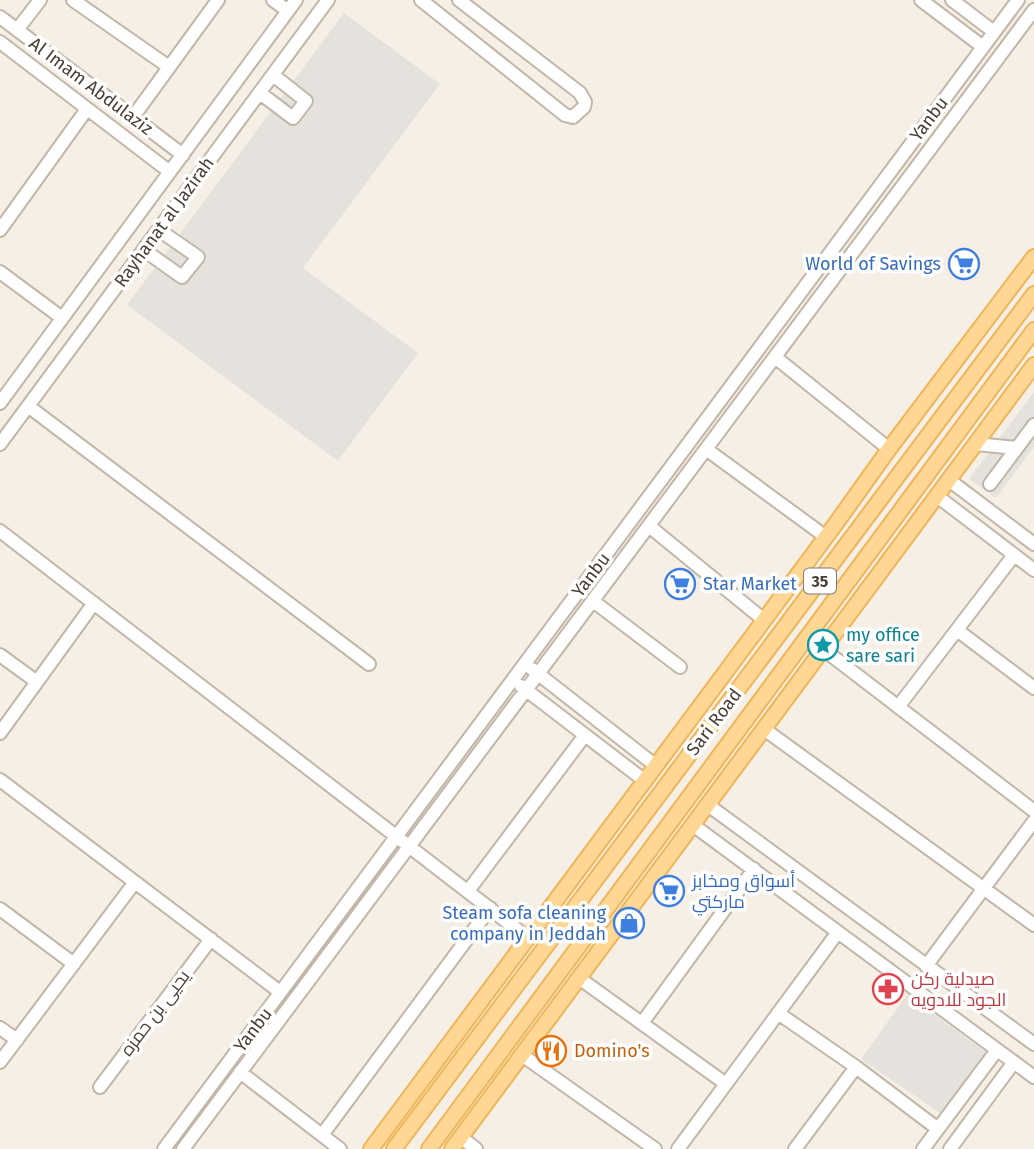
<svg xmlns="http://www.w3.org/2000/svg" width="1034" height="1149" font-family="'Fira Sans',Cairo,sans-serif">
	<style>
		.parking { fill: #e5e2de }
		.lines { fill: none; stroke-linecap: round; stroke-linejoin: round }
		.minor-casing { stroke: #c1b6a7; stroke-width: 16 }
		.major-casing { stroke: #efb559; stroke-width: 18 }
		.minor { stroke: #fff; stroke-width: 12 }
		.major { stroke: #ffd794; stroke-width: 14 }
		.labels { text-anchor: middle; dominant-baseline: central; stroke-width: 7; stroke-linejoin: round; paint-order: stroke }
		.shield { fill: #fff; stroke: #7f7971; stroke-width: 2 }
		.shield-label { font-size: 16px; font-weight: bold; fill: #483f34 }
		.street-label { font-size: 18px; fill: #483f34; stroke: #fff }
		.shop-label { font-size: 18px; fill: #366cbe; stroke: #fff; text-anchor: end }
		.culture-label { font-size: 18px; fill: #0d838f; stroke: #fff; text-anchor: start }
		.health-label { font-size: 18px; fill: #be3a42; stroke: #fff; text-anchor: start }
		.food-label { font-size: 18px; fill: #c56008; stroke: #fff; text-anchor: start }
	</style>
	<rect width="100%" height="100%" fill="#f5efe6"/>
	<path class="parking" d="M 344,13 L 440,84 L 303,268 L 418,353 L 338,461 L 127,305 Z
		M 1034,392 L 1034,447 L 996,498 L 969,479 Z
		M 907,995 L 986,1052 L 941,1114 L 861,1059 Z"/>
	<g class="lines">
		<g class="minor-casing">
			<path id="minor" d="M 73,0 L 169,67
				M 273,0 L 288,11
				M 421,0 L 565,115 L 573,117 L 584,107 L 585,102 L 580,93 L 459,0
				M 921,0 L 983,47
				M 952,0 L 994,32
				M 0,17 L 183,155
				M 17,30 L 40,0
				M 0,42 L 170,172
				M 260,93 L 293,118 L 306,101 L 273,75
				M 133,117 L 218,0
				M 0,230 L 87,109
				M 144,250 L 182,277 L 198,257 L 159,230
				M 0,272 L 62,318
				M 775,357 L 889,449
				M 0,403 L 296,0
				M 28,406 L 369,664
				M 0,444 L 328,0
				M 975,444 L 1017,448
				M 706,449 L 826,537
				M 949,480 L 1034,544
				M 990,484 L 1034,425
				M 937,496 L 1034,570
				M 649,526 L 764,620
				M 0,531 L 528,938
				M 593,601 L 680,667
				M 957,630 L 1034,688
				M 823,649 L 1034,811
				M 0,655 L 37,682
				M 532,669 L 656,766
				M 521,686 L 645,781
				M 898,707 L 1014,555
				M 764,729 L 1034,925
				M 0,733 L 94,603
				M 0,780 L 280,992
				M 708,805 L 1034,1044
				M 693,825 L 1034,1077
				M 468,891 L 585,735
				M 0,909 L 74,964
				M 926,966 L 1034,821
				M 579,978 L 726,1084
				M 778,1013 L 856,1067 L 938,1129
				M 642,1023 L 754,869
				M 0,1028 L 17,1040
				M 522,1055 L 655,1149
				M 0,1062 L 135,882
				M 240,1072 L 340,1149
				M 100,1087 L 211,939
				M 322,1135 L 490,908
				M 461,1137 L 476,1149
				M 164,1149 L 1018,0
				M 183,1149 L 1034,10
				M 678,1149 L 838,932
				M 795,1149 L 856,1067
				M 923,1149 L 997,1050
				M 950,1149 L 1014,1062"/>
		</g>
		<g class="major-casing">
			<path id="major" d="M 371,1149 L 837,522 L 889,449 L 1034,257
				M 394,1149 L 1034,294
				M 429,1149 L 1034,330
				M 452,1149 L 1034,365"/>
		</g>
		<use href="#minor" class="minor"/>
		<use href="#major" class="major"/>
	</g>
	<defs>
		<g id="supermarket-ring" transform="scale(1.575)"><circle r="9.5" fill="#fff" stroke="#3f7fe0" stroke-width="1.5"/><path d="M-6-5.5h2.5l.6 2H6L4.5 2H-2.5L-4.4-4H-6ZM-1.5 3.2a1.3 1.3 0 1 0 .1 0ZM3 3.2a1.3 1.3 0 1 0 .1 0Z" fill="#3f7fe0"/></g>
		<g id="sight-ring" transform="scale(1.575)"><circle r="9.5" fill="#fff" stroke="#0f9aa8" stroke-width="1.5"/><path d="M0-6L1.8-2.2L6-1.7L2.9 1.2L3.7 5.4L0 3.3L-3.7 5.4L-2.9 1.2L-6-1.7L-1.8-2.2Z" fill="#0f9aa8"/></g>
		<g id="shop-ring" transform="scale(1.575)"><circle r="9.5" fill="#fff" stroke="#3f7fe0" stroke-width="1.5"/><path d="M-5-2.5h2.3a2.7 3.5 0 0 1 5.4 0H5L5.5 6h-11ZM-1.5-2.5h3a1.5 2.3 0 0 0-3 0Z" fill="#3f7fe0"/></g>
		<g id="pharmacy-ring" transform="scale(1.575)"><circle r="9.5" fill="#fff" stroke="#e0444e" stroke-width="1.5"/><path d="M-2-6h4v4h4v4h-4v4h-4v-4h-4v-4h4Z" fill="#e0444e"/></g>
		<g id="restaurant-ring" transform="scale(1.575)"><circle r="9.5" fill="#fff" stroke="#e8710a" stroke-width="1.5"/><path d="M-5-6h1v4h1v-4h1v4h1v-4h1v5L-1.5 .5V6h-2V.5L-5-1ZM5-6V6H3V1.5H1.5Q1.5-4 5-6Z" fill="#e8710a"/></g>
	</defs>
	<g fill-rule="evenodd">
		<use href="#supermarket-ring" x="964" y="264"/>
		<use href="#supermarket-ring" x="680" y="584"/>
		<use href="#sight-ring" x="823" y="645"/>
		<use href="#supermarket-ring" x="669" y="891"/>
		<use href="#shop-ring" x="629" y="923"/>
		<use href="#pharmacy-ring" x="888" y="989"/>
		<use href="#restaurant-ring" x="551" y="1051"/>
	</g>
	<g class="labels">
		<rect class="shield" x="804" y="568.5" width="32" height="25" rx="5"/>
		<g class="shield-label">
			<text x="820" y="581">35</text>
		</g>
		<g class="street-label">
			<text transform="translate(91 86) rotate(37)">Al Imam Abdulaziz</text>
			<text transform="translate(929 119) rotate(-53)">Yanbu</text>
			<text transform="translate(164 222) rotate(-54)">Rayhanat al Jazirah</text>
			<text transform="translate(591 575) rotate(-53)">Yanbu</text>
			<text transform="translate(714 722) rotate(-53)">Sari Road</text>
			<text transform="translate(155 1013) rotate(-53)">يحيى بن حمزه</text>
			<text transform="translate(253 1030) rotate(-53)">Yanbu</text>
		</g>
		<g class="shop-label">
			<text x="941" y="264">World of Savings</text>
			<text x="703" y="584" text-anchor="start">Star Market</text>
			<text x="692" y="881" text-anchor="start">أسواق ومخابز<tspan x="692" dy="21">ماركتي</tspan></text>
			<text x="606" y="913">Steam sofa cleaning<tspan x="606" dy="21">company in Jeddah</tspan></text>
		</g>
		<g class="culture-label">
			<text x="846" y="635">my office<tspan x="846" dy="21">sare sari</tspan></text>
		</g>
		<g class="health-label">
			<text x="911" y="979">صيدلية ركن<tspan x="911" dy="21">الجود للادويه</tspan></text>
		</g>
		<g class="food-label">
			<text x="574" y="1051">Domino's</text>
		</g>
	</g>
</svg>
